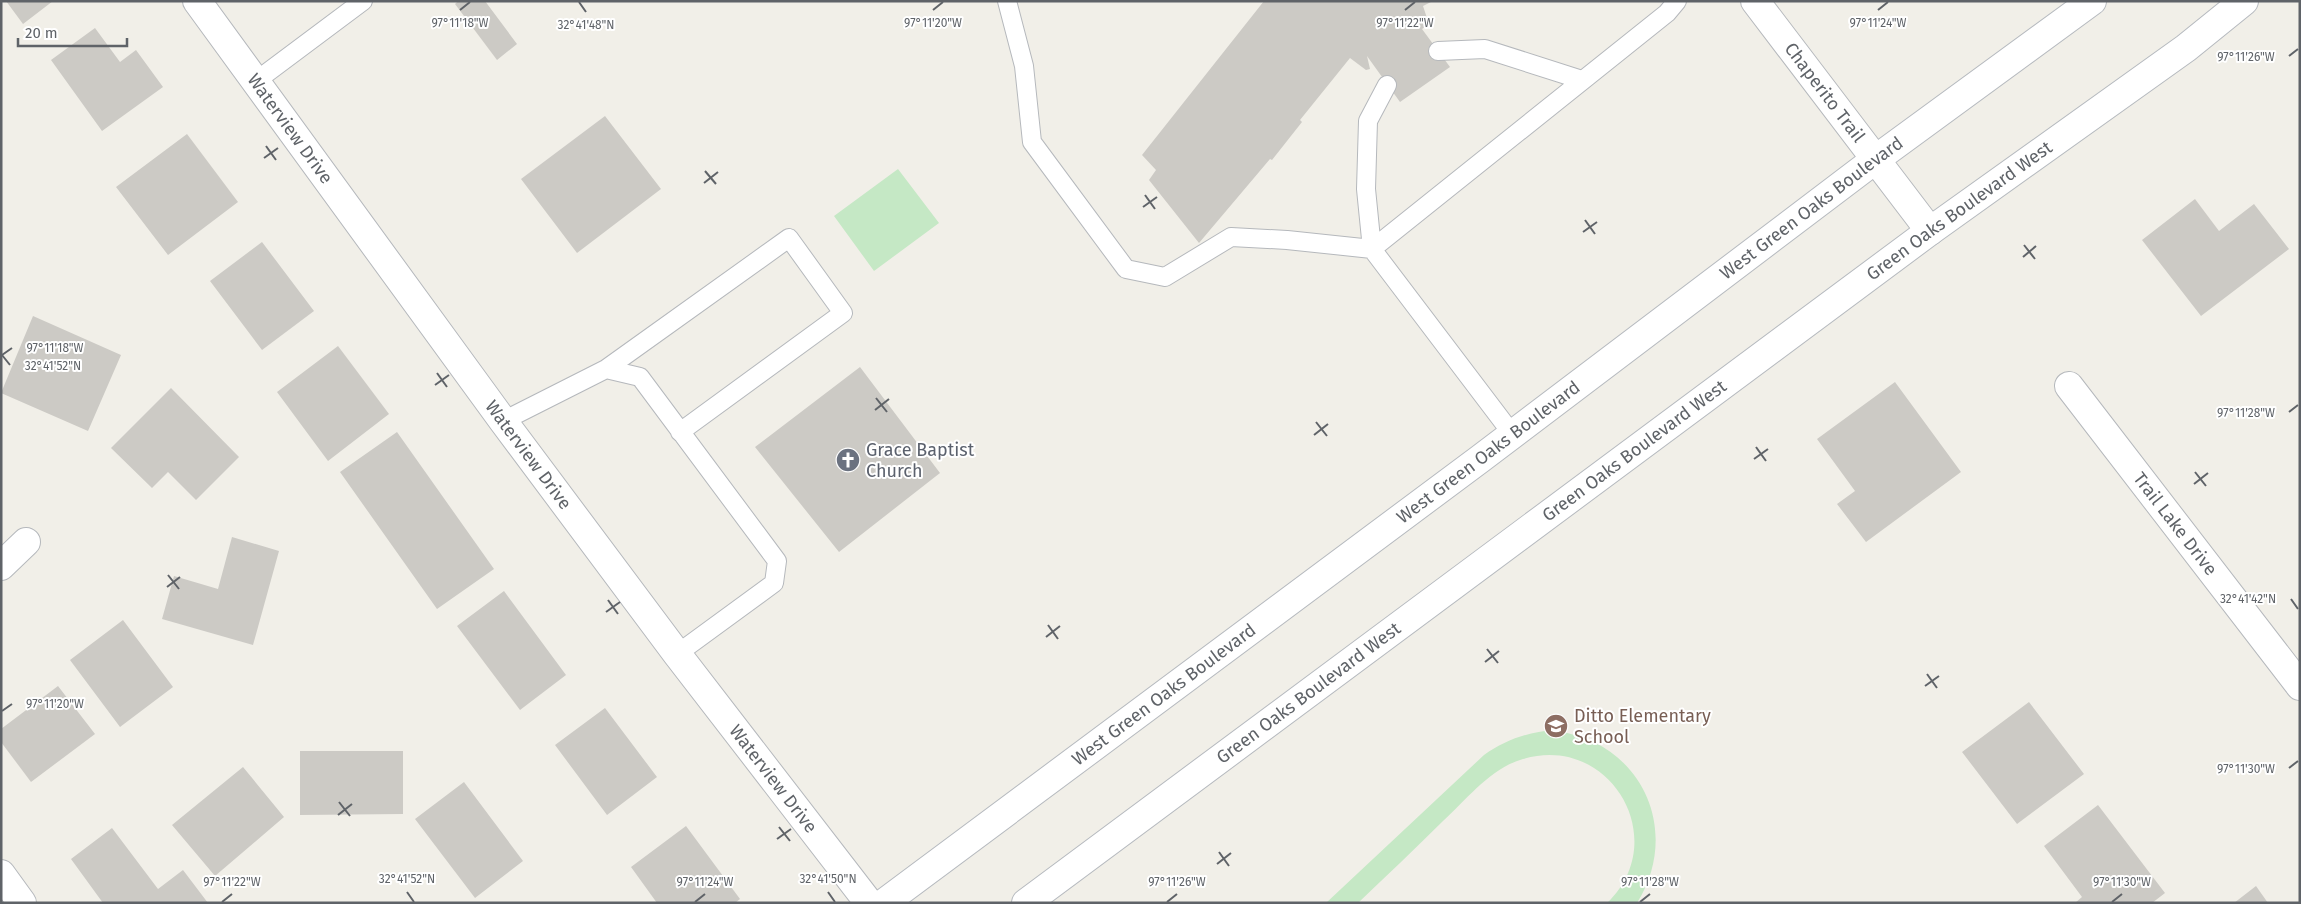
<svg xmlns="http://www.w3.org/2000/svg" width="2301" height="904" font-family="'Fira Sans',sans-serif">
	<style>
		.green { fill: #c5e8c5 }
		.building { fill: #cccac5 }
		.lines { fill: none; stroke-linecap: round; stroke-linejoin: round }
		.service-casing { stroke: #b5b8bc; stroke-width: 20 }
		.minor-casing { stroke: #b5b8bc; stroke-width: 30 }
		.tertiary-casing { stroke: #b5b8bc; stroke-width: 30 }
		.secondary-casing { stroke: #b6babf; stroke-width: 30 }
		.service { stroke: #fff; stroke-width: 18 }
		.minor { stroke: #fff; stroke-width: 28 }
		.tertiary { stroke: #fff; stroke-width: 28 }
		.secondary { stroke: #fff; stroke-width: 28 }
		.ticks { fill: none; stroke: #5f6368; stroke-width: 2 }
		.labels { text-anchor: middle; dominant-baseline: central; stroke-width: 4; stroke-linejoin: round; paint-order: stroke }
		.street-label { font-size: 18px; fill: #5f6368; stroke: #fff }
		.worship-label { font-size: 18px; fill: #5b616d; stroke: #fff; text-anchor: start }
		.education-label { font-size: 18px; fill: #785e54; stroke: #fff; text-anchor: start }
		.ticks-label { font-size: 12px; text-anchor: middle; fill: #5f6368; stroke: #fff; stroke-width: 4; stroke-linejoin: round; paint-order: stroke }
	</style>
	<rect width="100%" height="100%" fill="#f1efe8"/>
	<path class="green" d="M 898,169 L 939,223 L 874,271 L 834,216 Z
		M 1554,730 C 1567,733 1582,736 1594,742 C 1656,773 1673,846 1637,903 L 1607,903 C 1673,840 1610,733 1523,759 C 1491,768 1467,799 1443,821 C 1415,849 1386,876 1358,903 L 1326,903 L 1484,755 C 1505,740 1528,732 1554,730 Z"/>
	<path class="building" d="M 6,1 L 53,1 L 23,24 Z
		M 458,1 L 485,1 L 517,44 L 497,60 L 455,4 Z
		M 1264,1 L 1433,1 L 1423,6 L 1429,24 L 1422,29 L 1450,67 L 1400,102 L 1367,56 L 1370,69 L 1366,70 L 1350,58 L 1300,120 L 1302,122 L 1272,160 L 1270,159 L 1199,243 L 1149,180 L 1156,170 L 1142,155 Z
		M 95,28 L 120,62 L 136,50 L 163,87 L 102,131 L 51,60 Z
		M 605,116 L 661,189 L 577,253 L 521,179 Z
		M 187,134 L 238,202 L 168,255 L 116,187 Z
		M 2195,199 L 2219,231 L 2254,204 L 2289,249 L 2201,316 L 2142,240 Z
		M 262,242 L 314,311 L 262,350 L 210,281 Z
		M 33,316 L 121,355 L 88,431 L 1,393 Z
		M 338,346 L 389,414 L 328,461 L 277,392 Z
		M 860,367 L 940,473 L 839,552 L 755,447 Z
		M 1895,382 L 1961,472 L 1866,542 L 1837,504 L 1855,491 L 1817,439 Z
		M 171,388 L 239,457 L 196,500 L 168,472 L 152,488 L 111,448 Z
		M 397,432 L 494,569 L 437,609 L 340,472 Z
		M 232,537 L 279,551 L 253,645 L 162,619 L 174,576 L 218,589 Z
		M 504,591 L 566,675 L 520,710 L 457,626 Z
		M 123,620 L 173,687 L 120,727 L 70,660 Z
		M 58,686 L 95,734 L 31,782 L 1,742 L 1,729 Z
		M 2029,702 L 2084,774 L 2017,824 L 1962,752 Z
		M 605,708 L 657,777 L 607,815 L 555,745 Z
		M 300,751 L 403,751 L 403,814 L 300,815 Z
		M 243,767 L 284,817 L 215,876 L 172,825 Z
		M 464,782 L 523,861 L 475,898 L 415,819 Z
		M 2098,805 L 2165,893 L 2152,903 L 2075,903 L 2082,897 L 2044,846 Z
		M 686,826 L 740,899 L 735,903 L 657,903 L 631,867 Z
		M 112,828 L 158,889 L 183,870 L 208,903 L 103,903 L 71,859 Z
		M 2256,886 L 2268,903 L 2234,903 Z"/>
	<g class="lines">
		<g class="service-casing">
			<path id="service" d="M 1007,1 L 1024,66 L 1032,142 L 1126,269 L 1165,277 L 1231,237 L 1287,240 L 1372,249 L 1366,189 L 1368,121 L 1387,85
				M 1438,51 L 1485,49 L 1582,80
				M 256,81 L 363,1
				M 606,369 L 789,238 L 843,313 L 680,432
				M 503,421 L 606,369 L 640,377 L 777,561 L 774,583 L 677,654
				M 1513,435 L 1372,249 L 1667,13 L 1677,1"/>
		</g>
		<g class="minor-casing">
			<g id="minor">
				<path id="s1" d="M 1755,1 L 1930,231"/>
				<path id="s2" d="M 2069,386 L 2300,686"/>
				<path d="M 1,566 L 26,542"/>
				<path d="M 1,874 L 22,903"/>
			</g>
		</g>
		<g class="tertiary-casing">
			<g id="tertiary">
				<path id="s3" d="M 197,1 L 503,421 L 677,654 L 869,903"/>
			</g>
		</g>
		<g class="secondary-casing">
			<g id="secondary">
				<path id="s4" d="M 884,903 L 1480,459 L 1876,159 L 2092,1"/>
				<path id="s5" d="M 1026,903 L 1930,231 L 2186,48 L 2244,1"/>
			</g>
		</g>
		<use href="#service" class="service"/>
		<use href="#minor" class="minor"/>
		<use href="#tertiary" class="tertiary"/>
		<use href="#secondary" class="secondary"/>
	</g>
	<path class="ticks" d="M 579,2 L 586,12M 460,10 L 470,2M 933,10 L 943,2M 1405,10 L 1415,2M 1878,10 L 1888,2M 2289,56 L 2298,49M 266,146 L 276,160M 264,158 L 278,148M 705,171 L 716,184M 704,183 L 718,172M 1145,195 L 1155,209M 1143,207 L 1157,197M 1585,220 L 1595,234M 1583,232 L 1597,222M 2024,245 L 2035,259M 2023,257 L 2036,246M 2,355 L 12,348M 2,355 L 10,365M 437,373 L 447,387M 435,385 L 449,375M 876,398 L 887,412M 875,410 L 889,399M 2289,412 L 2298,405M 1316,422 L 1327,436M 1314,435 L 1328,424M 1756,447 L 1766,461M 1754,459 L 1768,449M 2195,472 L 2206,486M 2194,484 L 2208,473M 168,575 L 179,589M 167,587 L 180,577M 2291,599 L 2298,609M 608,600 L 618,614M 606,612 L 620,602M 1048,625 L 1058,639M 1046,637 L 1060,626M 1487,649 L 1498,663M 1485,662 L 1499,651M 1927,674 L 1937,688M 1925,686 L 1939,676M 2,711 L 12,704M 2289,768 L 2298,761M 339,802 L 350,816M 338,815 L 352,804M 779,827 L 790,841M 777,839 L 791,829M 1219,852 L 1229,866M 1217,864 L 1231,853M 407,892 L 414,902M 828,892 L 835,902M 222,902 L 232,894M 695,902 L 705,894M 1167,902 L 1177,894M 1640,902 L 1650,894M 2112,902 L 2122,894"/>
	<defs>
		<g id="church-disc" transform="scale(1.25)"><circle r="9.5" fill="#6b7280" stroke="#fff"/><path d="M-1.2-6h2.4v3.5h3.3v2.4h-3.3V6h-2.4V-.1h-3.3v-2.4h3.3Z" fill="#fff"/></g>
		<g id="school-disc" transform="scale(1.25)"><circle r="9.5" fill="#8d6e63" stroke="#fff"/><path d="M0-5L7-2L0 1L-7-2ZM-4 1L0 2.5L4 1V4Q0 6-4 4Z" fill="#fff"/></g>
	</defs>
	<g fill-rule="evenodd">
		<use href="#church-disc" x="848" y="460"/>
		<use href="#school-disc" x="1556" y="726"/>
	</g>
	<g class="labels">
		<g class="street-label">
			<text stroke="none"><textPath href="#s1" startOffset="115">Chaperito Trail</textPath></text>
			<text stroke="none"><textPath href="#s3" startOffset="158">Waterview Drive</textPath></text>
			<text stroke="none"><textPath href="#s4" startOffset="1159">West Green Oaks Boulevard</textPath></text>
			<text stroke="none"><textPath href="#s5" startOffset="1162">Green Oaks Boulevard West</textPath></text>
			<text stroke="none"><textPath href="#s5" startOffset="758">Green Oaks Boulevard West</textPath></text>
			<text stroke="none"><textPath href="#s4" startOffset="754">West Green Oaks Boulevard</textPath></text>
			<text stroke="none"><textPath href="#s3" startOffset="562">Waterview Drive</textPath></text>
			<text stroke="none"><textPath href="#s2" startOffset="174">Trail Lake Drive</textPath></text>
			<text stroke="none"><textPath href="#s5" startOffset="352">Green Oaks Boulevard West</textPath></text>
			<text stroke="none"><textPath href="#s4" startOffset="349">West Green Oaks Boulevard</textPath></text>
			<text stroke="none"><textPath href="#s3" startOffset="968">Waterview Drive</textPath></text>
		</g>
		<g class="worship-label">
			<text x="866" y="450">Grace Baptist<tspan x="866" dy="21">Church</tspan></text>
		</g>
		<g class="education-label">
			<text x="1574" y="716">Ditto Elementary<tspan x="1574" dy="21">School</tspan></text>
		</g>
	</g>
	<g class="ticks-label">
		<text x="460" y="27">97°11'18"W</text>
		<text x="933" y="27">97°11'20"W</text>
		<text x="1405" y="27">97°11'22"W</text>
		<text x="1878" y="27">97°11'24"W</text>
		<text x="586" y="29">32°41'48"N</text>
		<text x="2246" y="61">97°11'26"W</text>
		<text x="55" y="352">97°11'18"W</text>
		<text x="53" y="370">32°41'52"N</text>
		<text x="2246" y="417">97°11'28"W</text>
		<text x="2248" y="603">32°41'42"N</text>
		<text x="55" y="708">97°11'20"W</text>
		<text x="2246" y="773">97°11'30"W</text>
		<text x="407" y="883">32°41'52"N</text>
		<text x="828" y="883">32°41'50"N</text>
		<text x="232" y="886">97°11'22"W</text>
		<text x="705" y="886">97°11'24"W</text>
		<text x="1177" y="886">97°11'26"W</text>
		<text x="1650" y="886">97°11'28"W</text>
		<text x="2122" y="886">97°11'30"W</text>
	</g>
	<rect width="2301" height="904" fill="none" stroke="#5f6368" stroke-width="5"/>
	<path d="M18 38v8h109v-8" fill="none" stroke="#5f6368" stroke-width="2.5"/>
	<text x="25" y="38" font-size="15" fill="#5f6368" stroke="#ffffff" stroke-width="4" paint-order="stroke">20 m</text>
</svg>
